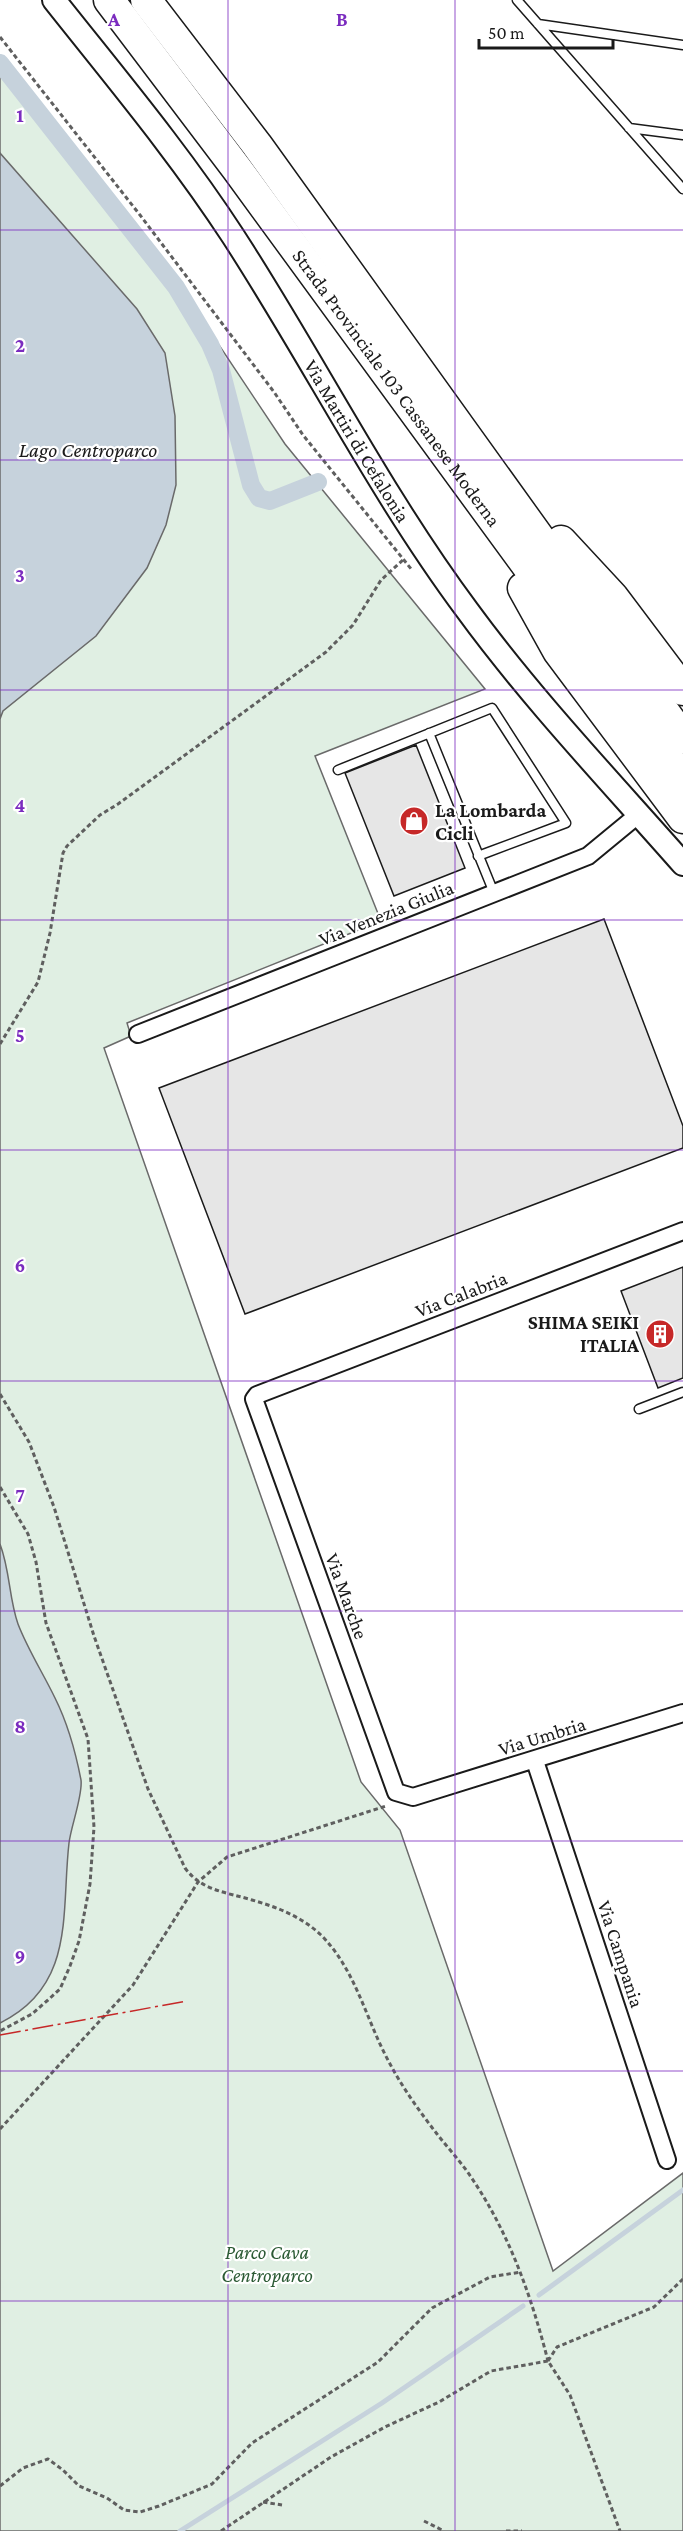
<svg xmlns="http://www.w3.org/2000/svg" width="683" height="2531" font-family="'Crimson Pro',serif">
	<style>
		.green { fill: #e0efe3; stroke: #6a6a6a; stroke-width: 1.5 }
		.water { fill: #c6d2dc; stroke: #6a6a6a; stroke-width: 1.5 }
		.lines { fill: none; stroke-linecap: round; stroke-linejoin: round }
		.stream { stroke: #c6d2dc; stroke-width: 5 }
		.canal { stroke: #c6d2dc; stroke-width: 18 }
		.building { fill: #e6e6e6; stroke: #1a1a1a; stroke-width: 1.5 }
		.lane-casing { stroke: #1a1a1a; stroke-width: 11 }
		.street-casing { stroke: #1a1a1a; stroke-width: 20 }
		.secondary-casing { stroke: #1a1a1a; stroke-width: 26 }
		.highway-casing { stroke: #1a1a1a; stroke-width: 33 }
		.path { stroke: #5f5f5f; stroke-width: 3; stroke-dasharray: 4.5 3; stroke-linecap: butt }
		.lane { stroke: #fff; stroke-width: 8 }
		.street { stroke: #fff; stroke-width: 16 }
		.secondary { stroke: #fff; stroke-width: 22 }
		.highway { stroke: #fff; stroke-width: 30 }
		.power { stroke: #c62828; stroke-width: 1.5; stroke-dasharray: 21 4.5 3 4.5; stroke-linecap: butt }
		.grid { fill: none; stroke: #7b2cbf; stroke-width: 1.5; stroke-opacity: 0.55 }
		.labels { text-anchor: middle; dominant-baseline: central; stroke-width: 4.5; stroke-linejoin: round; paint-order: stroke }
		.street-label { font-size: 20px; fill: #1a1a1a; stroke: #fff }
		.poi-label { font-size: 20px; font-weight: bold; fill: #1a1a1a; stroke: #fff; text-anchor: start }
		.park-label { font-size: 20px; font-style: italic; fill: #2b5a34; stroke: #fff }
		.water-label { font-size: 21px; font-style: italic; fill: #1a1a1a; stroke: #fff }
		.grid-label { font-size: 20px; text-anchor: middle; font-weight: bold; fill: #7b2cbf; stroke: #fff; stroke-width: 4.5; stroke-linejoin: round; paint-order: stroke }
	</style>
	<rect width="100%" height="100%" fill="#fff"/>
	<path class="green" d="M 0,56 L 181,288 L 285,444 L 485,689 L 315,756 L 381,921 L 127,1023 L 131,1036 L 104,1048 L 361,1782 L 400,1830 L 553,2271 L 683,2173 L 683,2531 L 0,2531 Z"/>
	<path class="water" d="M 0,153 L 137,309 L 165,353 L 175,416 L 176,485 L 166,525 L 147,568 L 96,636 L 3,711 L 0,719 Z
		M 0,1544 C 10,1570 9,1599 18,1624 C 28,1650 43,1673 55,1698 C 67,1722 76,1754 81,1780 C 83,1795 71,1826 69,1843 C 61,1912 76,1986 0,2023 Z"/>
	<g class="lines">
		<path class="stream" d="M 539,2295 L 683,2190
			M 180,2531 L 382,2403 L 523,2306"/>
		<path class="canal" d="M 0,63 L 176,287 L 210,344 L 221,370 L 251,485 L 259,498 L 270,501 L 318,482"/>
	</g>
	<path class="building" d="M 416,745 L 465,868 L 394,896 L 345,773 Z
		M 604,919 L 683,1126 L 683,1148 L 245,1314 L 159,1088 Z
		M 683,1267 L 683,1378 L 658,1388 L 621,1291 Z"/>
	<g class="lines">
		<g class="lane-casing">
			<path id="lane" d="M 517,0 L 683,189
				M 538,24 L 683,45
				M 629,128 L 683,135
				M 429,733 L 494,893
				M 338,770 L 492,708 L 566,823 L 478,856
				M 639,1409 L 683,1392"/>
		</g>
		<g class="street-casing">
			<path id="street" d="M 138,1034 L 588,856 L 639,814
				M 683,1231 L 257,1395 L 254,1399 L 396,1792 L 413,1797 L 683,1713
				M 535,1761 L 667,2160"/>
		</g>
		<g class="secondary-casing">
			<g id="secondary">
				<path id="s1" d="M 54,0 C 115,77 179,153 233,236 C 313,359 379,492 467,610 C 532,699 610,781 683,864"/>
			</g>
		</g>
		<g class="highway-casing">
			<g id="highway">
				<path id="s2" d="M 109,0 L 237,169 L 683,779"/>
				<path d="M 146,0 L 257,145 L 683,738"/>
				<path d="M 561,541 L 613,597 L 683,690"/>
				<path d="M 523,588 L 558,651 L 683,818"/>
			</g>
		</g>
		<path class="path" d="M 0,37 L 140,215 L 274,392 L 303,435 L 412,570
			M 0,1044 L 38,982 L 50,933 L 63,853 L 67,846 L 100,815 L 118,804 L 326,652 L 353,625 L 381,580 L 404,559
			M 0,1394 L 29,1442 L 54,1507 L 94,1636 L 148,1789 L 185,1868 C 202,1891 226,1892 252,1900 C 277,1907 302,1917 321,1935 C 356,1970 366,2020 389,2062 C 402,2087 420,2112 437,2134 C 448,2148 461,2162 471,2177 C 509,2233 531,2295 548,2361
			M 0,1487 L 28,1534 L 36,1562 L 46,1623 L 88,1739 L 94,1827 L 90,1884 L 79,1941 L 70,1966 L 60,1989 L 48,2000 L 32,2014 L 0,2031
			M 0,2129 L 133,1985 L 198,1882 L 227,1857 L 386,1806
			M 548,2361 L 557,2347 L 654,2307 L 683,2279
			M 0,2486 L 23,2468 L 48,2459 L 63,2470 L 79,2486 L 107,2498 L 124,2510 L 140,2512 L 159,2506 L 212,2484 L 252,2443 L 378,2362 L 432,2308 L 490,2277 L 521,2272
			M 263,2502 L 282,2505
			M 424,2521 L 444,2531
			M 221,2531 L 331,2457 L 385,2427 L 439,2402 L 491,2371 L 548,2361 L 570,2395 L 620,2531
			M 506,2531 L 522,2531"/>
		<use href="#lane" class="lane"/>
		<use href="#street" class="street"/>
		<use href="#secondary" class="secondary"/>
		<use href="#highway" class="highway"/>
		<path class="power" d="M 0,2035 L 187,2001"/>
	</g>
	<path class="grid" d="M 228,0 L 228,2531M 455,0 L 455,2531M 0,230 L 683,230M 0,460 L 683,460M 0,690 L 683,690M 0,920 L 683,920M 0,1150 L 683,1150M 0,1381 L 683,1381M 0,1611 L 683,1611M 0,1841 L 683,1841M 0,2071 L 683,2071M 0,2301 L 683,2301"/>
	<defs>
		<g id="shop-disc" transform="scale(1.5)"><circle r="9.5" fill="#c62828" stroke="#fff"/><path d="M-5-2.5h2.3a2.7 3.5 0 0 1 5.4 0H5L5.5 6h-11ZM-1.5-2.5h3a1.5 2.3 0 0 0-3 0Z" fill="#fff"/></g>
		<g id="building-disc" transform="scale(1.5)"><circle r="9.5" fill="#c62828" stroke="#fff"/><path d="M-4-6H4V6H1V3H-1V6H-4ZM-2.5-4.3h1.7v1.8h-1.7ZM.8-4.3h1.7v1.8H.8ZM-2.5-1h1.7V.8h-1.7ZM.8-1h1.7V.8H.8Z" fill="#fff"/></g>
	</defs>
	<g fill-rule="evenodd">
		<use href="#shop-disc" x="414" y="821"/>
		<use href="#building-disc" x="660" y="1334"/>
	</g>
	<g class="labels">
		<g class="street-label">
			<text stroke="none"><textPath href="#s2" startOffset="483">Strada Provinciale 103 Cassanese Moderna</textPath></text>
			<text stroke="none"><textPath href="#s1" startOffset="536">Via Martiri di Cefalonia</textPath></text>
			<text transform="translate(386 913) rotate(-22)">Via Venezia Giulia</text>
			<text transform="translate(461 1294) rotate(-21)">Via Calabria</text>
			<text transform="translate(347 1596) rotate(70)">Via Marche</text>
			<text transform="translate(542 1736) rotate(-17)">Via Umbria</text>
			<text transform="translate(621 1954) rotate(72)">Via Campania</text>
		</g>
		<g class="poi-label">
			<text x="435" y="810">La Lombarda<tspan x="435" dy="23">Cicli</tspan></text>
			<text x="639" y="1322" text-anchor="end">SHIMA SEIKI<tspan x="639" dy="23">ITALIA</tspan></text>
		</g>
		<g class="park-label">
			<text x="267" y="2252">Parco Cava<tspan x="267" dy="23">Centroparco</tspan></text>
		</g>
		<g class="water-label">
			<text x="88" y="450">Lago Centroparco</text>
		</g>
	</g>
	<g class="grid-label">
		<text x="114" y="26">A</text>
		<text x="342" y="26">B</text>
		<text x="20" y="122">1</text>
		<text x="20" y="352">2</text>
		<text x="20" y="582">3</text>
		<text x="20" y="812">4</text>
		<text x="20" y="1042">5</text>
		<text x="20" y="1272">6</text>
		<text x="20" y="1502">7</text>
		<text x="20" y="1733">8</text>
		<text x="20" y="1963">9</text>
	</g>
	<path d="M479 39v9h134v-9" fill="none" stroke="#1a1a1a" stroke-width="3"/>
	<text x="488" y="39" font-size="18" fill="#1a1a1a" stroke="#ffffff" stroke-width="4.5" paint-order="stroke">50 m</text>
</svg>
